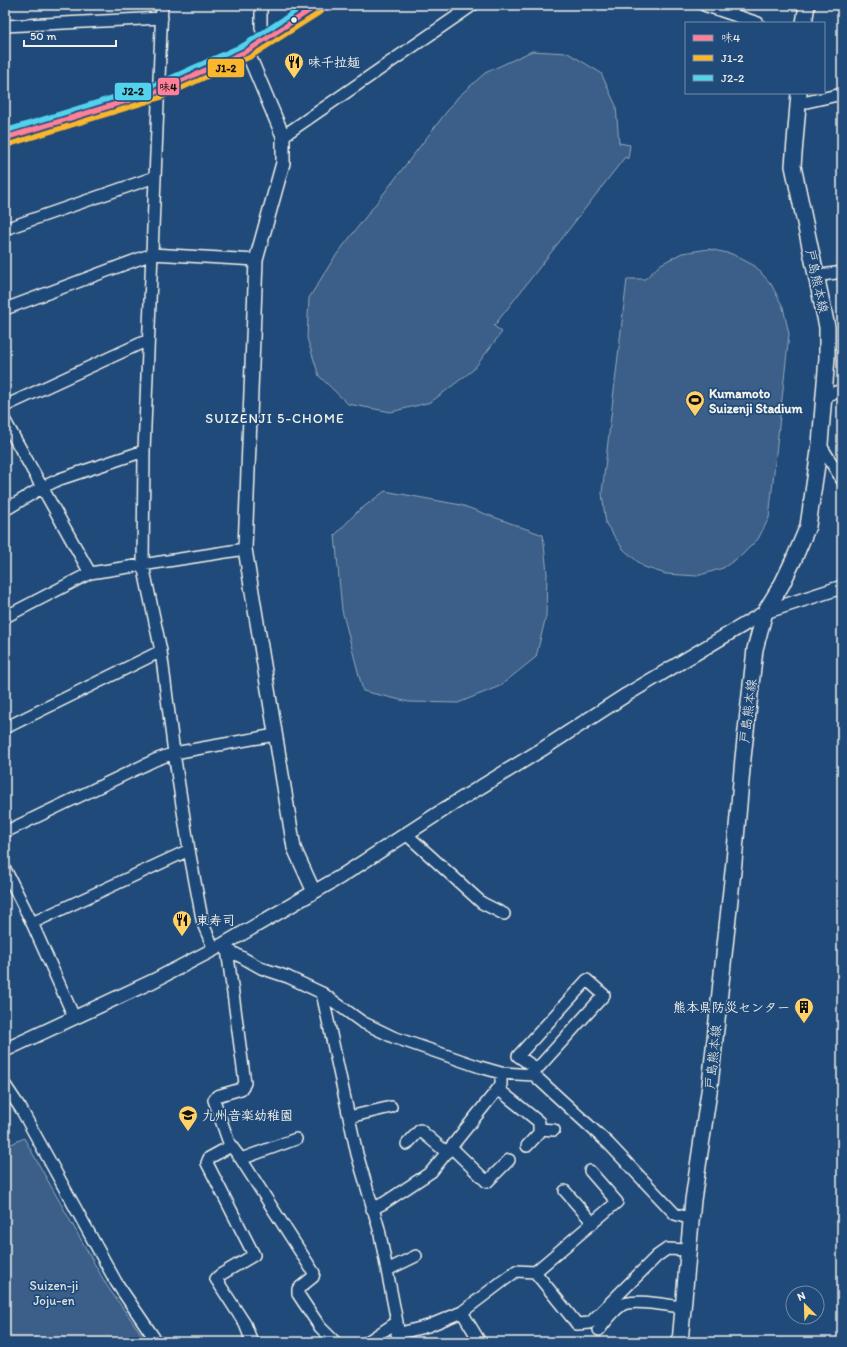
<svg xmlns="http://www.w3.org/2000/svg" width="847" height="1347" font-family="Itim,'Klee One',sans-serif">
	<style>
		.green { fill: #3a5f88; stroke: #97a8b8 }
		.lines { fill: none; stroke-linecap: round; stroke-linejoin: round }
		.minor-casing { stroke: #f4f1e8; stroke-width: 14 }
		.tertiary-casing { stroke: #f4f1e8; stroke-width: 16 }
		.secondary-casing { stroke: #f4f1e8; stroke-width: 18 }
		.minor { stroke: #1f4a7a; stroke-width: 11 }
		.tertiary { stroke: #1f4a7a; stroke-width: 13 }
		.secondary { stroke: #1f4a7a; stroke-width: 15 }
		.bus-1-casing { stroke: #1f4a7a; stroke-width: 8 }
		.bus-2-casing { stroke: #1f4a7a; stroke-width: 8 }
		.bus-3-casing { stroke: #1f4a7a; stroke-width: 8 }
		.bus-1 { stroke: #ff8098; stroke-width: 5 }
		.bus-2 { stroke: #fab62d; stroke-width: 5 }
		.bus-3 { stroke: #53d2ee; stroke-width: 5 }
		.bus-dot { fill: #f4f1e8; stroke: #1f4a7a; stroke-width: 1.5 }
		.labels { text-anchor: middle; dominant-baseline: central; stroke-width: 3.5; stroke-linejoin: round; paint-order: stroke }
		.poi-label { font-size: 13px; font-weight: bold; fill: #f4f1e8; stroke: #1f4a7a; text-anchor: start }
		.street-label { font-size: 13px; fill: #f4f1e8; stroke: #1f4a7a }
		.park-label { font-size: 13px; fill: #e1e2de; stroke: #1f4a7a }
		.neighbourhood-label { font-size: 14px; letter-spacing: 1px; fill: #f4f1e8; stroke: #1f4a7a }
		.line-badge { stroke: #1f4a7a; stroke-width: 1.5 }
		.pale-badge-label { font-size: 11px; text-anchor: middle; font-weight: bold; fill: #111 }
	</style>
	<rect width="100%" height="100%" fill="#1f4a7a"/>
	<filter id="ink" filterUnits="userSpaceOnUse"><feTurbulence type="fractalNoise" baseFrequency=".025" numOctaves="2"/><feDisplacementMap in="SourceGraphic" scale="8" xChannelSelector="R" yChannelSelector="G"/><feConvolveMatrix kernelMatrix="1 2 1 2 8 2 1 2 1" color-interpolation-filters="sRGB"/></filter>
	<g filter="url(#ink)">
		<path class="green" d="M 532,51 L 568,53 L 601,73 L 616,106 L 619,143 L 630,145 L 628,159 L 625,157 L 494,326 L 502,332 L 473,370 L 431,402 L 391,412 L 348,404 L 319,376 L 307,338 L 309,298 L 334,258 L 458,97 L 485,73 Z
			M 709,249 L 732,254 L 755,266 L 771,284 L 783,307 L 789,334 L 769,518 L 758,539 L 742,555 L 723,568 L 697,576 L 666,574 L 644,567 L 623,549 L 606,524 L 602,493 L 627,279 L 645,279 L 661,264 L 682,253 Z
			M 385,491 L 461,505 L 543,535 L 547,573 L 546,616 L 536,657 L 500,686 L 458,703 L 409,702 L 363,691 L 342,610 L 335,535 L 357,512 Z
			M 24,1138 L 107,1286 L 147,1342 L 5,1342 L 5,1147 Z"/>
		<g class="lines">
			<g class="minor-casing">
				<path id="minor" d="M 162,5 L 144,451 L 143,565 L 161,651 L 174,753 L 189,850 L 203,924 L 214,949
					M 261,5 L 261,28 L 265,40
					M 704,5 L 758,23
					M 5,26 L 162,18
					M 798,104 L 842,94
					M 283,136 L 473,5
					M 5,229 L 155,177
					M 816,276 L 842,272
					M 5,309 L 152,254 L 256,260
					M 824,396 L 842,390
					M 5,406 L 148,340
					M 5,421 L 90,573
					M 820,444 L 842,480
					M 5,510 L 43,487 L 60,479 L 144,451
					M 5,617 L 90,573 L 245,549
					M 5,728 L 161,651
					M 5,832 L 155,760 L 174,753 L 275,735
					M 406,834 L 482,903 L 504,914
					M 5,869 L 32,923 L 74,1017
					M 32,923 L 189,850
					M 224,944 L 227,949 L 245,1083 L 241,1089 L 217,1096 L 214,1100 L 229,1143 L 241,1159 L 314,1273 L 313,1277 L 298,1289 L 298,1294 L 320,1327 L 335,1342
					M 227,949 L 261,968 L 288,977 L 322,993 L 362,1022 L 393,1037 L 480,1067 L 501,1073 L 501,1085 L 431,1172 L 384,1203 L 372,1209
					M 587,980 L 604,995 L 537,1069 L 518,1056 Z
					M 322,993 L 357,1154 L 379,1229 L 397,1322 L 399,1342
					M 501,1073 L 534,1075 L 609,1144 L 675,1214 L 691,1219
					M 5,1085 L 21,1109 L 116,1282 L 157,1342
					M 498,1089 L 539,1122 L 539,1133 L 527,1146
					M 349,1117 L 391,1107
					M 539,1129 L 554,1130
					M 407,1144 L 420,1130 L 446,1152
					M 231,1146 L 209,1158 L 207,1163 L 254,1255 L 220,1275 L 216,1279 L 245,1324 L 252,1342
					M 451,1147 L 487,1182 L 509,1160
					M 241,1159 L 296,1139
					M 565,1191 L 593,1223
					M 387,1270 L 416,1256
					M 535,1272 L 617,1202 L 590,1171
					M 462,1312 L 480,1342
					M 599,1330 C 606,1321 613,1311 622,1305 C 633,1298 669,1306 683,1307
					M 397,1334 L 428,1326 L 462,1312 L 516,1271 L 535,1272 L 577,1324 L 590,1323 L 657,1256 L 667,1249 L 688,1250
					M 367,1342 L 397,1322"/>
			</g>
			<g class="tertiary-casing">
				<path id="tertiary" d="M 247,51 L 283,136 L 283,163 L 256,260 L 245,549 L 294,848 L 314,892
					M 5,138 L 159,91 L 247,51 L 318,5
					M 5,1050 L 153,981 L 224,944 L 340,877 L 448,807 L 541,750 L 626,695 L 765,612 L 842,587"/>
			</g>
			<g class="secondary-casing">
				<path id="secondary" d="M 804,23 L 807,5
					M 680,1342 L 693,1200 L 710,1085 L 734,862 L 743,758 L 755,649 L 765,612 L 782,584 L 794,559 L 808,526 L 820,444 L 827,358 L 827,327 L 793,166 L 799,93"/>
			</g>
			<use href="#minor" class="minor"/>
			<use href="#tertiary" class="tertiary"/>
			<use href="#secondary" class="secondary"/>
			<g class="bus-1-casing">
				<path id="bus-1" d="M 5,138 L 159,91 L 247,51 L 318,5"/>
			</g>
			<g class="bus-2-casing">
				<path id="bus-2" d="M 7,145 L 162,97 L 250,57 L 322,11"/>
			</g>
			<g class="bus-3-casing">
				<path id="bus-3" d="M 5,131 L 157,84 L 244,45 L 305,5"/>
			</g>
			<use href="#bus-1" class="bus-1"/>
			<use href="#bus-2" class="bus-2"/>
			<use href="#bus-3" class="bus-3"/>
		</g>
	</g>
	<defs>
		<g id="restaurant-pin" transform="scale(1)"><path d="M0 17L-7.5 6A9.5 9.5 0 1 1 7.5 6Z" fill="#ffd166" stroke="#1f4a7a"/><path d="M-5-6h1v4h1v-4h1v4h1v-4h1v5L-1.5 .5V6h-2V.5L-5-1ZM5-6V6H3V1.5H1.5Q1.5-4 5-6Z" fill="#111"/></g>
		<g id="stadium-pin" transform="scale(1)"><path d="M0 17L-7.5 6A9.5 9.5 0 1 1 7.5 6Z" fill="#ffd166" stroke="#1f4a7a"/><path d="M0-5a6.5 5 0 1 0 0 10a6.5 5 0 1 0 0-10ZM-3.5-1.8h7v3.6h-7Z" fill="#111"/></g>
		<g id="building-pin" transform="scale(1)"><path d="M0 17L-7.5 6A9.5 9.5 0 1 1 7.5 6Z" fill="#ffd166" stroke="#1f4a7a"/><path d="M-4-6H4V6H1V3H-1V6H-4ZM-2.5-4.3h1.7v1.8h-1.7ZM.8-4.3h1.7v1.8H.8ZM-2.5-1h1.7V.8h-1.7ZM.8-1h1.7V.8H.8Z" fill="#111"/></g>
		<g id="school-pin" transform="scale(1)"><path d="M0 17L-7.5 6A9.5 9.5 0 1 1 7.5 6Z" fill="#ffd166" stroke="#1f4a7a"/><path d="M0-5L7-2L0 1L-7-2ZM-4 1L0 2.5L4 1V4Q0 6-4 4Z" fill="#111"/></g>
	</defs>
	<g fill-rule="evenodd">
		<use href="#restaurant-pin" x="294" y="62"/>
		<use href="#stadium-pin" x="695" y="400"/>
		<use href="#restaurant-pin" x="182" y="920"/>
		<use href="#building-pin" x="804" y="1007"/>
		<use href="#school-pin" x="188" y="1115"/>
	</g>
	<circle class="bus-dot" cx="294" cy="20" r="3.5"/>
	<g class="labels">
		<g class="poi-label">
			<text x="308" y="62">味千拉麺</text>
			<text x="709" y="393">Kumamoto<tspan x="709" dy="15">Suizenji Stadium</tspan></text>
			<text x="196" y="920">東寿司</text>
			<text x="790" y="1007" text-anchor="end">熊本県防災センター</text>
			<text x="202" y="1115">九州音楽幼稚園</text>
		</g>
		<g class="street-label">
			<text transform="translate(817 281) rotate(78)">戸島熊本線</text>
			<text transform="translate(748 711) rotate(-83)">戸島熊本線</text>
			<text transform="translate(713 1057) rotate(-84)">戸島熊本線</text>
		</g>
		<g class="park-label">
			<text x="54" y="1285">Suizen-ji<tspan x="54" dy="15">Joju-en</tspan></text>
		</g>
		<g class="neighbourhood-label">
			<text x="275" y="418">SUIZENJI 5-CHOME</text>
		</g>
	</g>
	<g class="line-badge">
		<rect x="207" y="58" width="38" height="20" rx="4" fill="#fab62d"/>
		<rect x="157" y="77" width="23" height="19" rx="4" fill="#ff8098"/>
		<rect x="114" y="82" width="38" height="19" rx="4" fill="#53d2ee"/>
	</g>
	<g class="pale-badge-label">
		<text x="226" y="72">J1-2</text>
		<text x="168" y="91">味4</text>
		<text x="133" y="95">J2-2</text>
	</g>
	<rect width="847" height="1347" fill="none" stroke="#1f4a7a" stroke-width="20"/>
	<rect x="10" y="10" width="827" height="1327" fill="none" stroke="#f4f1e8" stroke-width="1.5" filter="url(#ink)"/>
	<rect x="685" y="22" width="140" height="72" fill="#1f4a7a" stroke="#748da6"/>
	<rect x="693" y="35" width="20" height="6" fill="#ff8098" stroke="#748da6"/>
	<text x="721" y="42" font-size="12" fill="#f4f1e8">味4</text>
	<rect x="693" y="55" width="20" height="6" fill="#fab62d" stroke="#748da6"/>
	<text x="721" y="62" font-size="12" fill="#f4f1e8">J1-2</text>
	<rect x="693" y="75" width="20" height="6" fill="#53d2ee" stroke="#748da6"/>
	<text x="721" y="82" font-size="12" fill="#f4f1e8">J2-2</text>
	<g transform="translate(805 1305) rotate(337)"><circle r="19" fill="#1f4a7a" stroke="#748da6"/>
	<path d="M0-3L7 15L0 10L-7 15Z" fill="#ffd166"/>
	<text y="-6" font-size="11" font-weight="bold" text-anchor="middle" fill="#f4f1e8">N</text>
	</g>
	<path d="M24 40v6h92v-6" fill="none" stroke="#f4f1e8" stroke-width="2"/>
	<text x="30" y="40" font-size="12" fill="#f4f1e8" stroke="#1f4a7a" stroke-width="3" paint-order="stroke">50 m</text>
</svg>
